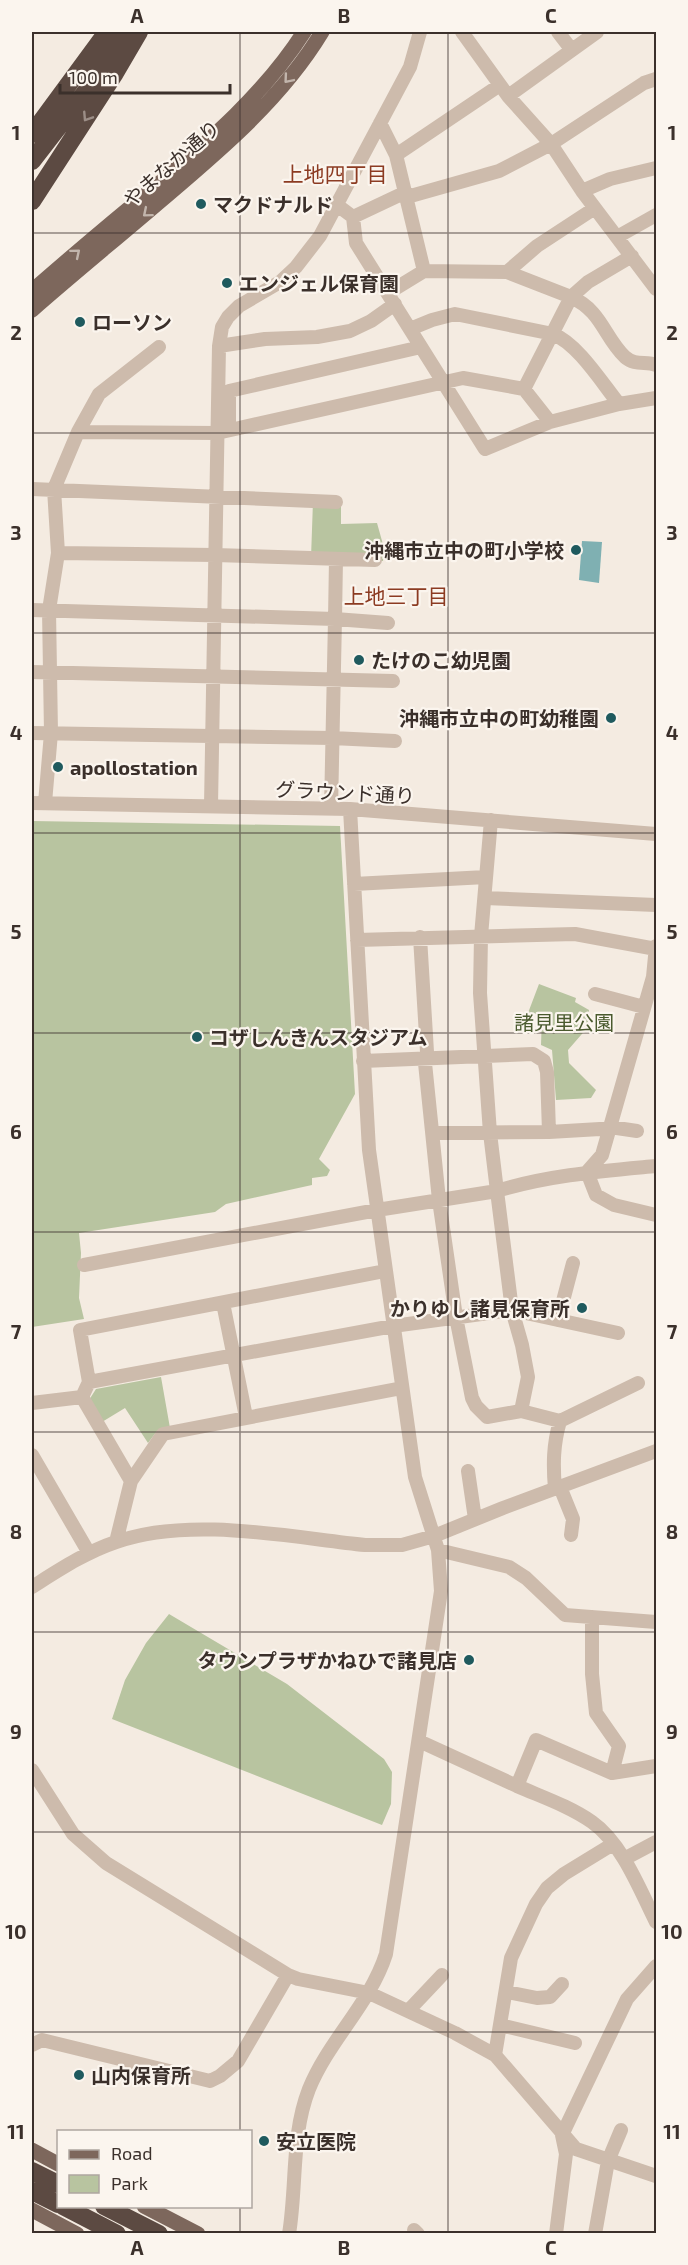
<svg xmlns="http://www.w3.org/2000/svg" width="688" height="2265" font-family="'Exo 2','Noto Sans JP',sans-serif">
	<style>
		.green { fill: #b8c4a0 }
		.water { fill: #7fb0b2 }
		.lines { fill: none; stroke-linecap: round; stroke-linejoin: round }
		.minor { stroke: #cdbbac; stroke-width: 14 }
		.major { stroke: #7d675c; stroke-width: 15 }
		.highway { stroke: #5c4a42; stroke-width: 18 }
		.oneway { stroke: #c2b5ac }
		.oneway2 { stroke: #9c8e87 }
		.grid { fill: none; stroke: #3b302b; stroke-width: 1.5; stroke-opacity: 0.55 }
		.poi-dot { fill: #1f5a5e; stroke: #fbf5ee; stroke-width: 2 }
		.labels { text-anchor: middle; dominant-baseline: central; stroke-width: 4.5; stroke-linejoin: round; paint-order: stroke }
		.street-label { font-size: 20px; fill: #3b302b; stroke: #fbf5ee }
		.poi-label { font-size: 20px; font-weight: bold; fill: #3b302b; stroke: #fbf5ee; text-anchor: start }
		.park-label { font-size: 20px; fill: #4a5a2e; stroke: #fbf5ee }
		.neighbourhood-label { font-size: 21px; fill: #8c3b22; stroke: #fbf5ee }
		.neatline { fill: none; stroke: #3b302b; stroke-width: 2 }
		.grid-label { font-size: 20px; text-anchor: middle; font-weight: bold; fill: #3b302b }
	</style>
	<rect width="100%" height="100%" fill="#f4ebe1"/>
	<path class="green" d="M 313,501 L 341,502 L 341,524 L 377,523 L 384,548 L 383,561 L 311,558 Z
		M 32,821 L 340,826 L 355,1094 L 319,1159 L 330,1170 L 327,1176 L 312,1178 L 312,1185 L 226,1204 L 215,1212 L 79,1233 L 81,1253 L 79,1298 L 84,1319 L 32,1327 Z
		M 539,984 L 576,998 L 575,1002 L 589,1010 L 588,1027 L 568,1050 L 569,1063 L 596,1090 L 591,1098 L 556,1100 L 552,1050 L 541,1045 L 542,1015 L 528,1013 Z
		M 161,1377 L 170,1428 L 157,1431 L 148,1443 L 125,1408 L 102,1422 L 89,1400 L 96,1389 Z
		M 169,1614 L 287,1684 L 384,1759 L 392,1772 L 391,1804 L 382,1825 L 112,1719 L 125,1680 L 146,1643 Z"/>
	<path class="water" d="M 582,541 L 602,542 L 599,583 L 579,580 Z"/>
	<g class="lines">
		<path class="minor" d="M 462,32 L 508,96 L 551,144 L 582,191 L 656,289
			M 558,32 L 571,49
			M 508,96 L 597,32
			M 380,123 L 396,155 L 424,271 L 388,293
			M 396,155 L 500,85
			M 582,191 L 610,179 L 656,168
			M 407,197 L 499,171 L 551,144 L 644,83 L 656,79
			M 337,205 L 353,217 L 356,243 L 485,449 L 550,422 L 619,404 L 656,398
			M 353,217 L 406,192
			M 617,237 L 656,215
			M 424,271 L 507,272 L 571,297 C 602,311 604,337 625,357 C 635,366 646,361 656,365
			M 507,272 L 537,246 L 595,208
			M 410,329 L 432,320 L 455,314 L 553,334 C 578,344 602,383 619,404
			M 219,346 L 265,339 L 317,337 L 350,331 L 371,321 L 395,304
			M 524,389 L 571,297 L 588,282 L 632,256
			M 229,430 L 229,391 L 421,347
			M 78,432 L 217,433 L 463,378 L 524,389 L 550,422
			M 32,489 L 336,502
			M 58,553 L 215,555 L 375,560
			M 336,559 L 335,619 L 388,623
			M 32,610 L 335,619 L 331,809
			M 32,672 L 393,681
			M 32,733 L 332,738 L 395,741
			M 32,803 L 350,809 L 656,834
			M 45,803 L 51,733 L 49,610 L 58,553 L 54,489 L 78,432 L 99,394 L 159,347
			M 211,806 L 219,346 L 222,327 L 228,317 L 239,306 L 280,282 L 296,267 L 320,236 L 410,67 L 420,32
			M 491,820 L 481,936 L 480,993 L 490,1133 L 497,1191 C 549,1175 603,1171 656,1166
			M 354,884 L 486,877
			M 485,898 L 656,905
			M 420,937 L 427,1052 L 425,1063 L 439,1200 L 456,1317 L 472,1398 L 476,1406 L 487,1417 L 521,1411
			M 357,940 L 575,934 L 656,949
			M 656,946 L 653,977 L 656,982
			M 595,994 L 644,1007
			M 363,1061 L 533,1054 L 544,1061 L 547,1072 L 549,1132
			M 433,1133 L 549,1132 L 600,1129 L 610,1127 L 637,1131
			M 587,1172 L 602,1155 L 653,977
			M 587,1172 L 596,1195 L 614,1205 L 656,1215
			M 84,1265 L 377,1210 L 497,1191 L 512,1310 L 522,1345 L 528,1377 L 521,1411 L 560,1421 C 553,1445 553,1465 555,1489
			M 223,1303 L 246,1417
			M 558,1320 L 573,1263
			M 89,1382 L 393,1326 L 512,1310 L 618,1333
			M 82,1397 L 89,1382 L 80,1330 L 385,1271
			M 82,1397 L 131,1481
			M 32,1403 L 82,1397
			M 560,1421 L 638,1383
			M 32,1455 L 89,1553
			M 468,1471 L 475,1519
			M 560,1487 L 573,1519 L 571,1535
			M 116,1542 L 131,1481 L 163,1434 L 402,1388
			M 438,1550 L 509,1567 L 526,1578 L 565,1615 L 656,1622
			M 32,1587 C 59,1570 86,1552 116,1542 C 190,1516 288,1537 365,1545 L 402,1545 L 434,1536 L 503,1508 L 656,1451
			M 592,1617 L 592,1674 L 596,1713 L 619,1746 L 612,1773
			M 419,1741 L 517,1786 L 536,1740 L 612,1773 L 656,1766
			M 32,1770 L 73,1834 L 106,1863 L 288,1975 L 298,1979 L 369,1993 L 455,2033 L 495,2055 L 576,2149 L 656,2176
			M 517,1786 C 542,1797 569,1806 592,1822 C 622,1843 640,1890 656,1922
			M 624,1859 L 656,1842
			M 507,1992 L 537,1998 L 550,1997 L 562,1984
			M 408,2011 L 442,1975
			M 500,2025 L 575,2043
			M 32,2045 L 42,2040 L 210,2081 L 220,2076 L 238,2061 L 288,1975
			M 495,2055 L 511,1958 L 536,1904 L 547,1888 L 564,1874 L 613,1844
			M 414,2230 L 418,2234
			M 289,2234 C 297,2185 291,2135 309,2089 C 329,2040 370,2004 386,1954 L 441,1591 L 438,1550 L 415,1477 L 369,1150 L 350,809
			M 556,2234 L 566,2154 L 562,2135 L 627,1999 L 656,1966
			M 595,2234 L 608,2161 L 621,2130"/>
		<path class="major" d="M 32,291 C 72,256 113,221 155,187 C 210,140 265,93 304,32
			M 32,310 C 73,274 116,239 158,203 C 218,152 281,100 322,32
			M 32,2150 L 58,2164
			M 144,2206 L 198,2234
			M 32,2210 L 77,2234"/>
		<path class="highway" d="M 32,134 L 107,32
			M 32,161 L 87,90 L 126,33
			M 32,201 L 115,73 L 139,32
			M 32,2171 L 58,2184
			M 32,2191 L 58,2204
			M 63,2206 L 117,2234
			M 104,2206 L 159,2234"/>
	</g>
	<defs><path id="oneway-chevron" d="M-2-3.5L2.5 0L-2 3.5" fill="none" stroke-width="1.6" stroke-linecap="round" stroke-linejoin="round" transform="scale(1.5)"/></defs>
	<g class="oneway">
		<use href="#oneway-chevron" transform="translate(288 79) rotate(130)"/>
		<use href="#oneway-chevron" transform="translate(147 213) rotate(140)"/>
		<use href="#oneway-chevron" transform="translate(76 253) rotate(-40)"/>
	</g>
	<use class="oneway2" href="#oneway-chevron" transform="translate(87 117) rotate(123)"/>
	<path class="grid" d="M 240,32 L 240,2132M 448,32 L 448,2234M 32,233 L 656,233M 32,433 L 656,433M 32,633 L 656,633M 32,833 L 656,833M 32,1033 L 656,1033M 32,1232 L 656,1232M 32,1432 L 656,1432M 32,1632 L 656,1632M 32,1832 L 656,1832M 32,2032 L 656,2032M 240,2206 L 240,2234"/>
	<g class="poi-dot">
		<circle cx="201" cy="204" r="6"/>
		<circle cx="227" cy="283" r="6"/>
		<circle cx="80" cy="322" r="6"/>
		<circle cx="576" cy="550" r="6"/>
		<circle cx="359" cy="660" r="6"/>
		<circle cx="611" cy="718" r="6"/>
		<circle cx="58" cy="767" r="6"/>
		<circle cx="197" cy="1037" r="6"/>
		<circle cx="582" cy="1308" r="6"/>
		<circle cx="469" cy="1660" r="6"/>
		<circle cx="79" cy="2075" r="6"/>
		<circle cx="264" cy="2141" r="6"/>
	</g>
	<g class="labels">
		<g class="street-label">
			<text transform="translate(171 163) rotate(-41)">やまなか通り</text>
			<text transform="translate(345 792) rotate(3)">グラウンド通り</text>
		</g>
		<g class="poi-label">
			<text x="213" y="204">マクドナルド</text>
			<text x="239" y="283">エンジェル保育園</text>
			<text x="92" y="322">ローソン</text>
			<text x="564" y="550" text-anchor="end">沖縄市立中の町小学校</text>
			<text x="371" y="660">たけのこ幼児園</text>
			<text x="599" y="718" text-anchor="end">沖縄市立中の町幼稚園</text>
			<text x="70" y="767">apollostation</text>
			<text x="209" y="1037">コザしんきんスタジアム</text>
			<text x="570" y="1308" text-anchor="end">かりゆし諸見保育所</text>
			<text x="457" y="1660" text-anchor="end">タウンプラザかねひで諸見店</text>
			<text x="91" y="2075">山内保育所</text>
			<text x="276" y="2141">安立医院</text>
		</g>
		<g class="park-label">
			<text x="564" y="1022">諸見里公園</text>
		</g>
		<g class="neighbourhood-label">
			<text x="335" y="173">上地四丁目</text>
			<text x="396" y="595">上地三丁目</text>
		</g>
	</g>
	<rect width="688" height="2265" fill="none" stroke="#fbf5ee" stroke-width="66"/>
	<rect x="57" y="2130" width="195" height="78" fill="#fbf5ee" stroke="#aea6a0" stroke-width="1.5"/>
	<rect x="69" y="2150" width="30" height="9" fill="#7d675c" stroke="#aea6a0" stroke-width="1.5"/>
	<text x="111" y="2160" font-size="18" fill="#3b302b">Road</text>
	<rect x="69" y="2175" width="30" height="18" fill="#b8c4a0" stroke="#aea6a0" stroke-width="1.5"/>
	<text x="111" y="2190" font-size="18" fill="#3b302b">Park</text>
	<path d="M60 84v9h170v-9" fill="none" stroke="#3b302b" stroke-width="3"/>
	<text x="69" y="84" font-size="18" fill="#3b302b" stroke="#fbf5ee" stroke-width="4.5" paint-order="stroke">100 m</text>
	<rect x="33" y="33" width="622" height="2199" class="neatline"/>
	<g class="grid-label">
		<text x="137" y="23">A</text>
		<text x="344" y="23">B</text>
		<text x="551" y="23">C</text>
		<text x="16" y="140">1</text>
		<text x="672" y="140">1</text>
		<text x="16" y="340">2</text>
		<text x="672" y="340">2</text>
		<text x="16" y="540">3</text>
		<text x="672" y="540">3</text>
		<text x="16" y="740">4</text>
		<text x="672" y="740">4</text>
		<text x="16" y="939">5</text>
		<text x="672" y="939">5</text>
		<text x="16" y="1139">6</text>
		<text x="672" y="1139">6</text>
		<text x="16" y="1339">7</text>
		<text x="672" y="1339">7</text>
		<text x="16" y="1539">8</text>
		<text x="672" y="1539">8</text>
		<text x="16" y="1739">9</text>
		<text x="672" y="1739">9</text>
		<text x="16" y="1939">10</text>
		<text x="672" y="1939">10</text>
		<text x="16" y="2139">11</text>
		<text x="672" y="2139">11</text>
		<text x="137" y="2255">A</text>
		<text x="344" y="2255">B</text>
		<text x="551" y="2255">C</text>
	</g>
</svg>
